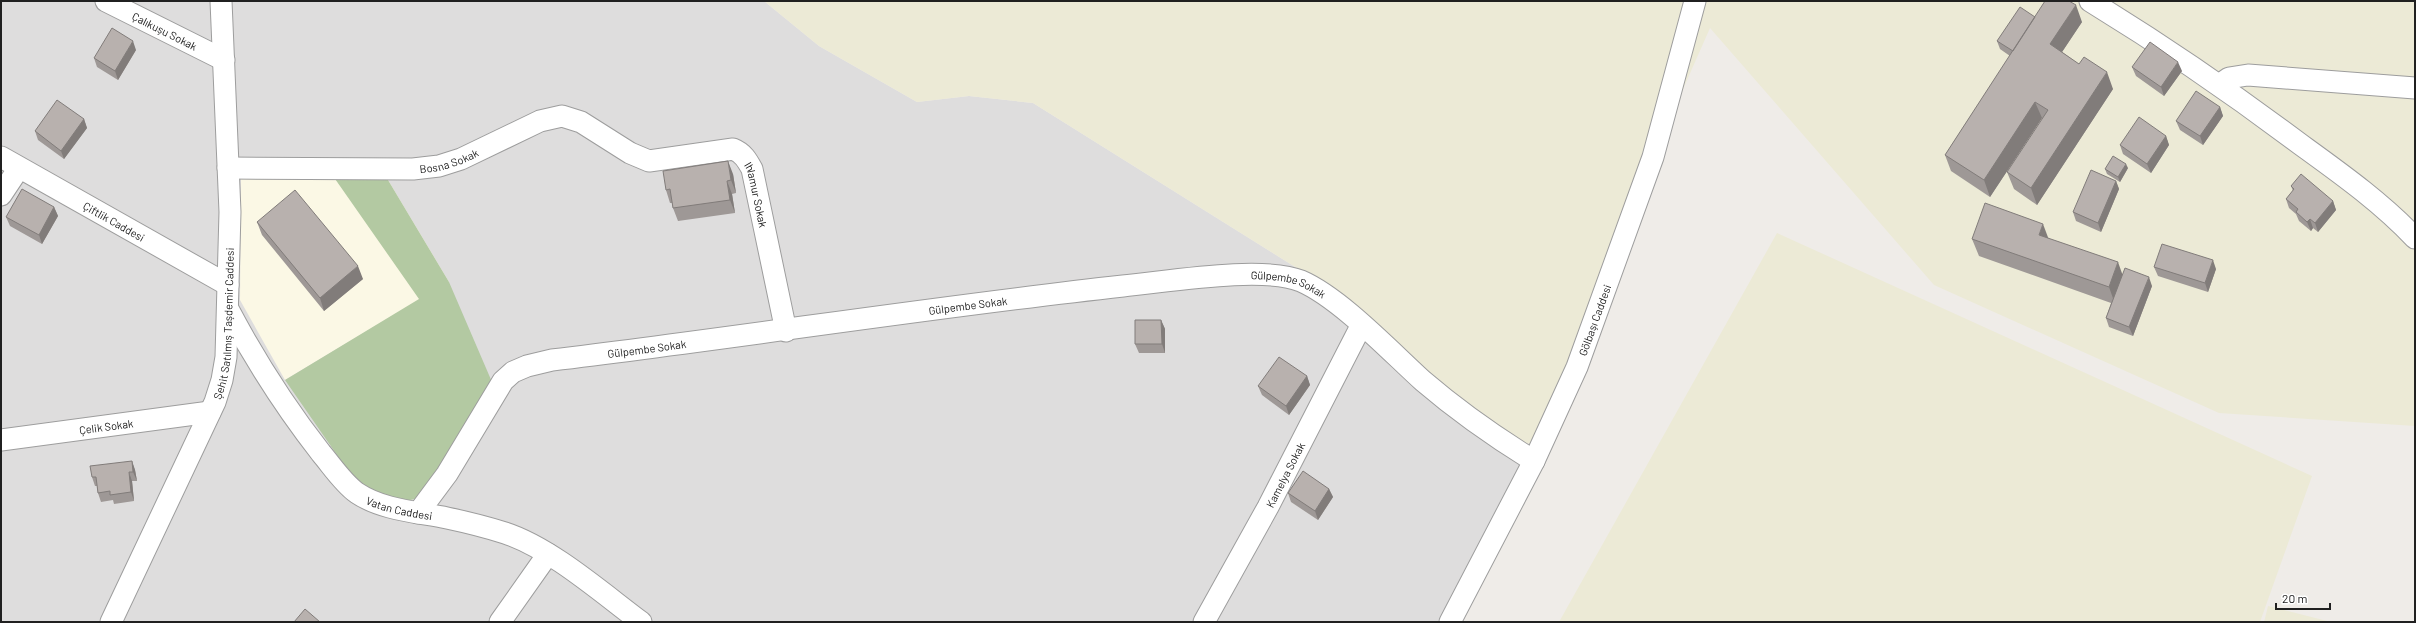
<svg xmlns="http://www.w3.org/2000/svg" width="2416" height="623" font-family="Barlow,sans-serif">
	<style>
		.residential { fill: #dedddd }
		.education { fill: #fbf8e5 }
		.farmland { fill: #ecead6 }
		.forest { fill: #b3c9a2 }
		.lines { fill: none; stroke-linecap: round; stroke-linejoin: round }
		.minor-casing { stroke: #9d9d9d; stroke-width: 23 }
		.minor { stroke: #fff; stroke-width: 21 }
		.wall { fill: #9e9896 }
		.shaded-wall { fill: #817c7a }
		.building { fill: #b8b1ae; stroke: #817c7a }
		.labels { text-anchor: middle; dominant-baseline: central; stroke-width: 4; stroke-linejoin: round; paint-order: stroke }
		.street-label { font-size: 11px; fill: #202020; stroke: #fff }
	</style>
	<rect width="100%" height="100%" fill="#efece8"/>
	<path class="residential" d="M 1,1 L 764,1 L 819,46 L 917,102 L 969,96 L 1033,103 L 1332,290 L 1534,444 L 1450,622 L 1,622 Z"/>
	<path class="education" d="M 385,175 L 449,282 L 285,380 L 240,300 L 241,178 Z"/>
	<path class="farmland" d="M 764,1 L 2415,1 L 2415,426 L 2219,413 L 1934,285 L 1710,28 L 1617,239 L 1540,433 L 1534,444 L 1521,443 L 1472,411 L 1332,290 L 1033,103 L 969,96 L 917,102 L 819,46 Z
		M 1777,233 L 2312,476 L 2260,622 L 1559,622 Z
		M 2268,606 L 2331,622 L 2264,622 Z"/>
	<path class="forest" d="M 385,175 L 449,282 L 492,382 L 443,472 L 418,498 L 403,502 L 375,493 L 355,481 L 285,380 L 419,299 L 333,176 Z"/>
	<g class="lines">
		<g class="minor-casing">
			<g id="minor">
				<path id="s1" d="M 106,1 L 224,60"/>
				<path d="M 2090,1 C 2162,45 2232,93 2300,144 C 2340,173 2381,202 2415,238"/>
				<path d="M 2219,85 L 2229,78 L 2248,75 L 2415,88"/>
				<path id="s2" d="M 1,157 L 228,285"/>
				<path id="s3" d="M 228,168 L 413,169 L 439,166 L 461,159 L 540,121 L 562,116 L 581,122 L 630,153 L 649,161 L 733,149 C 743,153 747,160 752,169 L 786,331"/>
				<path d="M 1,195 L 19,168"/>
				<path id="s4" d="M 228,309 C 255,360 285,407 321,453 C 332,466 343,483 357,493 C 382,510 418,512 447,518 C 466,522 486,527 505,533 C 551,548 602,593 641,622"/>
				<path id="s5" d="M 1,440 L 210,412"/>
				<path id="s6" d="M 418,513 L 447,474 L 503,381 L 513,372 L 527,366 L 552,360 C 743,337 932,307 1123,286 C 1166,282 1262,265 1301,281 C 1340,298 1390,351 1423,381 C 1458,411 1495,437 1534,461"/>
				<path id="s7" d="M 111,622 L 215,402 L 222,380 L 226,357 L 230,212 L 221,1"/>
				<path d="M 500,622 L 548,554"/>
				<path id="s8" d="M 1204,622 L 1268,507 L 1361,326"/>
				<path id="s9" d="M 1450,622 L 1534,461 L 1577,367 L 1653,157 L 1695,1"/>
			</g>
		</g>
		<use href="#minor" class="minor"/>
	</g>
	<path class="wall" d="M 2035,17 L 2082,22 L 2062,52 L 2113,89 L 2037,205 L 2014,189 L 2007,172 L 2042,119 L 2042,118 L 1990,197 L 1951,171 L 1945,155 L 2010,56 L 2000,49 L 1997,41 Z
		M 136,50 L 118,80 L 97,67 L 94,58 Z
		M 2132,67 L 2182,71 L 2164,96 L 2136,76 Z
		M 2220,107 L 2223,116 L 2203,145 L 2180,130 L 2176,121 Z
		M 84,119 L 87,128 L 64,159 L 38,140 L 35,131 Z
		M 2166,136 L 2169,145 L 2151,173 L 2123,154 L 2120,145 Z
		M 2128,168 L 2120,182 L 2107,174 L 2105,169 Z
		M 733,174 L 736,193 L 732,194 L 735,213 L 678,221 L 673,208 L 672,203 L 670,203 L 666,190 Z
		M 2116,181 L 2119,189 L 2101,232 L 2076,221 L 2073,212 Z
		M 2291,186 L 2333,201 L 2336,210 L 2318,232 L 2313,228 L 2311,231 L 2299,221 L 2296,214 L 2289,208 L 2286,199 L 2293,191 Z
		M 54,207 L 58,216 L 42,244 L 10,226 L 6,217 Z
		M 257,222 L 363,279 L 324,311 L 262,235 Z
		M 2048,238 L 2122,275 L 2152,286 L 2133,336 L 2109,327 L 2106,318 L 2111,303 L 1979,256 L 1972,239 Z
		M 2154,267 L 2216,269 L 2208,292 L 2158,276 Z
		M 1161,320 L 1165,329 L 1165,353 L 1139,353 L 1135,344 Z
		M 1307,376 L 1310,385 L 1289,415 L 1262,395 L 1258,386 Z
		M 132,461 L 135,470 L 137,481 L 132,481 L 134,501 L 114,504 L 113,500 L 101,502 L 98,493 L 97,486 L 95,486 L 92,477 Z
		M 1329,489 L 1333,497 L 1318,520 L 1291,502 L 1288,493 Z"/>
	<path class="shaded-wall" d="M 2076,5 L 2082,22 L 2056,61 L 2050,44 Z
		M 133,41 L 136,50 L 118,80 L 115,71 Z
		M 2178,62 L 2182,71 L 2164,96 L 2161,87 Z
		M 2107,72 L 2113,89 L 2037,205 L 2031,188 Z
		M 2035,102 L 2042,118 L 1990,197 L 1984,180 Z
		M 2220,107 L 2223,116 L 2203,145 L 2200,136 Z
		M 84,119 L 87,128 L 64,159 L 61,151 Z
		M 2166,136 L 2169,145 L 2151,173 L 2147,164 Z
		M 728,161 L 733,174 L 736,193 L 731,180 Z
		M 2126,164 L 2128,168 L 2120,182 L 2118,177 Z
		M 727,181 L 732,194 L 735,213 L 730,200 Z
		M 2116,181 L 2119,189 L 2101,232 L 2098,223 Z
		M 2333,201 L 2336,210 L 2318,232 L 2315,223 Z
		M 54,207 L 58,216 L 42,244 L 39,235 Z
		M 2310,219 L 2313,228 L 2311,231 L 2307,222 Z
		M 2043,224 L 2049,240 L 2039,235 Z
		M 2213,260 L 2216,269 L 2208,292 L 2205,283 Z
		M 2118,262 L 2124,279 L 2115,304 L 2109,287 Z
		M 358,266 L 363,279 L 324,311 L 320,298 Z
		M 2149,277 L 2152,286 L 2133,336 L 2129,327 Z
		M 1161,320 L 1165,329 L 1165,353 L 1162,344 Z
		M 1307,376 L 1310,385 L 1289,415 L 1286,406 Z
		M 132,461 L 135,470 L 137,481 L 133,472 Z
		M 129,472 L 132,481 L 134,501 L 131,492 Z
		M 1329,489 L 1333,497 L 1318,520 L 1315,511 Z"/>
	<path class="building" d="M 2045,1 L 2069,1 L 2076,5 L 2050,44 L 2079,64 L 2084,57 L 2107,72 L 2031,188 L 2007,172 L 2048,110 L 2035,102 L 1984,180 L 1945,155 Z
		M 2020,7 L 2035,17 L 2013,51 L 1997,41 Z
		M 112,28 L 133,41 L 115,71 L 94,58 Z
		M 2150,42 L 2178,62 L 2161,87 L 2132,67 Z
		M 2196,91 L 2220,107 L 2200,136 L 2176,121 Z
		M 57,100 L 84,119 L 61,151 L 35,131 Z
		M 2139,117 L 2166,136 L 2147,164 L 2120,145 Z
		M 2113,156 L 2126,164 L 2118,177 L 2105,169 Z
		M 728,161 L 731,180 L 727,181 L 730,200 L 673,208 L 670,189 L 666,190 L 663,171 Z
		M 2091,170 L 2116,181 L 2098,223 L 2073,212 Z
		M 2301,174 L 2333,201 L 2315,223 L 2310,219 L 2307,222 L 2296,212 L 2298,209 L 2286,199 L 2294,189 L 2291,186 Z
		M 22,189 L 54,207 L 39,235 L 6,217 Z
		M 295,190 L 358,266 L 320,298 L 257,222 Z
		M 1985,203 L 2043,224 L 2039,235 L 2118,262 L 2109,287 L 1972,239 Z
		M 2162,244 L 2213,260 L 2205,283 L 2154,267 Z
		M 2125,268 L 2149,277 L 2129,327 L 2106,318 Z
		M 1135,320 L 1161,320 L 1162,344 L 1135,344 Z
		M 1279,357 L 1307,376 L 1286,406 L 1258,386 Z
		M 132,461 L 133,472 L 129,472 L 131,492 L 110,495 L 110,491 L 98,493 L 96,477 L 92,477 L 90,466 Z
		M 1303,471 L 1329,489 L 1315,511 L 1288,493 Z
		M 305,609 L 320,622 L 294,622 Z"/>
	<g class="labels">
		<g class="street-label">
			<text stroke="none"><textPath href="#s1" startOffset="66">Çalıkuşu Sokak</textPath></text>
			<text stroke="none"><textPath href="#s3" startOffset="222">Bosna Sokak</textPath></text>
			<text stroke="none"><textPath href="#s3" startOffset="582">Ihlamur Sokak</textPath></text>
			<text stroke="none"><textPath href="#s2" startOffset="130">Çiftlik Caddesi</textPath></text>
			<text stroke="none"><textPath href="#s6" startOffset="955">Gülpembe Sokak</textPath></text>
			<text stroke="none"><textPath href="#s6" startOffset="631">Gülpembe Sokak</textPath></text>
			<text stroke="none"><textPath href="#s9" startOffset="335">Gölbaşı Caddesi</textPath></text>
			<text stroke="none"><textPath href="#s7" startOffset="323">Şehit Satılmış Taşdemir Caddesi</textPath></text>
			<text stroke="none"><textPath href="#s6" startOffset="307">Gülpembe Sokak</textPath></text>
			<text stroke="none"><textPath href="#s5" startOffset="106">Çelik Sokak</textPath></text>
			<text stroke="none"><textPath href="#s8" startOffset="168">Kamelya Sokak</textPath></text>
			<text stroke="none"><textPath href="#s4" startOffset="271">Vatan Caddesi</textPath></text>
		</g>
	</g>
	<rect width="2416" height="623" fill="none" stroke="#202020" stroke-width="4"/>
	<path d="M2276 603v6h54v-6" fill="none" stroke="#202020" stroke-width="2"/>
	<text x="2282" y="603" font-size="12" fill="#202020" stroke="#ffffff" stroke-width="3" paint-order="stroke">20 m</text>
</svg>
